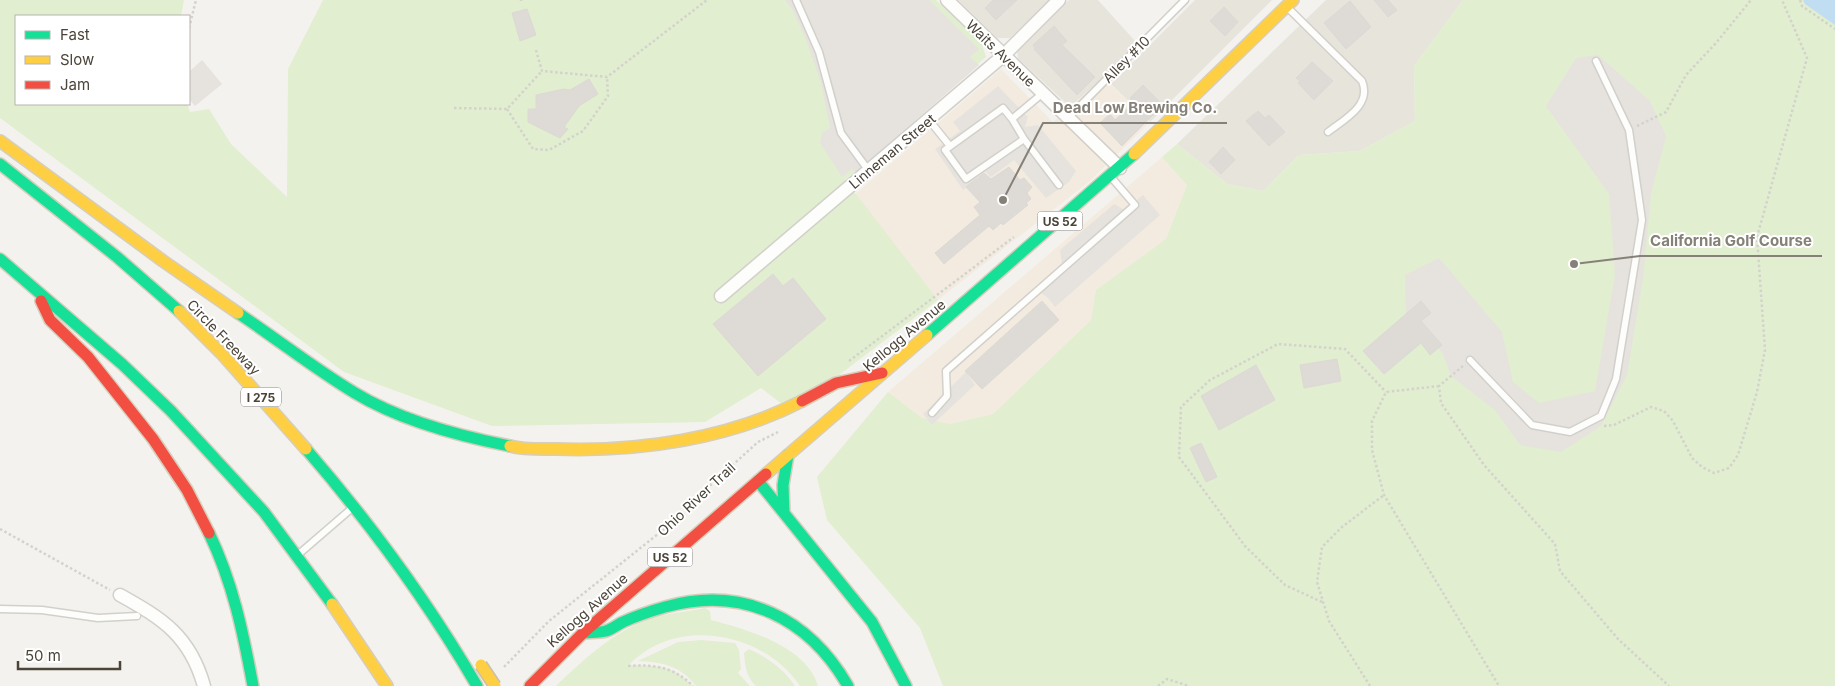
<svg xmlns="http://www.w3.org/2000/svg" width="1835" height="686" font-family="Inter,sans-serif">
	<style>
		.residential { fill: #e7e4dc }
		.commercial { fill: #f3ebdf }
		.industrial { fill: #e6e2de }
		.green { fill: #e1eecf }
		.parking { fill: #e6e3df }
		.water { fill: #c0ddf1 }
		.building { fill: #dedbd6; stroke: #dcd9d4 }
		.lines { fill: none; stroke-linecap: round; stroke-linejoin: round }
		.lane-casing { stroke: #d2d0cb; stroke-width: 9 }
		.street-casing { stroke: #d2d0cb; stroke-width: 15 }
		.fast-casing { stroke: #d6cebb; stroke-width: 14 }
		.slow-casing { stroke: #d6cebb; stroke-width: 14 }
		.jam-casing { stroke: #d6cebb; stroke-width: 14 }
		.path { stroke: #d3d2cc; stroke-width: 2.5; stroke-dasharray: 2.5 2.5; stroke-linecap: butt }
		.lane { stroke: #fdfdfc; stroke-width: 6 }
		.street { stroke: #fdfdfc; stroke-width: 12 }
		.fast { stroke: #16e098; stroke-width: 11 }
		.slow { stroke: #ffcf43; stroke-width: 11 }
		.jam { stroke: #f24e42; stroke-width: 11 }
		.slow-bridge-casing { stroke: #ccbfa9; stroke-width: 14; stroke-linecap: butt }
		.slow-bridge { stroke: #ffcf43; stroke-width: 11 }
		.labels { text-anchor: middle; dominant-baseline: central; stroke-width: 4; stroke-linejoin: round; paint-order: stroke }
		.shield { fill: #fff; stroke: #817c74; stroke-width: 1 }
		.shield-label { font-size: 12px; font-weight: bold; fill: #4b4439 }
		.street-label { font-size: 14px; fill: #4b4439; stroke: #fff }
		.leader { fill: none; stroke: #868178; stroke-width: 2 }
		.callout-dot { fill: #868178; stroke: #fff; stroke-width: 2 }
		.callout-label { font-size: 15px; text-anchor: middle; font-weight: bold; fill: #868178; stroke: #fff; stroke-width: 4; stroke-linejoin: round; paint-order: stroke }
	</style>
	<rect width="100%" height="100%" fill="#f4f2ee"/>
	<path class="residential" d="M 958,0 L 1050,0 L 1010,38 L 997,38 Z
		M 1069,0 L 1098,0 L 1136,42 L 1104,77 L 1070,107 L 1018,58 L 1017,49 L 1030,34 Z
		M 1195,0 L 1272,0 L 1150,122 L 1111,84 Z
		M 1326,0 L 1463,0 L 1414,66 L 1415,121 L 1360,151 L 1299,155 L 1263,191 L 1227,184 L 1177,144 Z"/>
	<path class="commercial" d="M 1001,69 L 1053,122 L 1104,77 L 1150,122 L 1090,181 L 938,300 L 854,195 Z
		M 1162,157 L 1187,185 L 1166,239 L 1096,290 L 1091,320 L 993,414 L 950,424 L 922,418 L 888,392 Z"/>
	<path class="industrial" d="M 202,60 L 222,84 L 195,106 L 189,99 L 189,72 Z"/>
	<path class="green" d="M 0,0 L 184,0 L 181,16 L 16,16 L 16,104 L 187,104 L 190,112 L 209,109 L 231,144 L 287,197 L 288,69 L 323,0 L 936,0 L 982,45 L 986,57 L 845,180 L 938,300 L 835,378 L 782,404 L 761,388 L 705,422 L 492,426 L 344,372 L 0,118 Z
		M 1463,0 L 1835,0 L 1835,686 L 943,686 L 920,628 L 827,520 L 817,477 L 888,392 L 922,418 L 950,424 L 993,414 L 1091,320 L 1096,290 L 1166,239 L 1187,185 L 1162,157 L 1177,144 L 1227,184 L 1263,191 L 1299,155 L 1360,151 L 1415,121 L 1414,66 Z
		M 705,608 L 710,611 L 711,620 C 745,629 807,646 818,686 L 800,686 C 764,632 676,615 629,665 C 657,666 671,664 693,686 L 556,686 C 583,660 613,632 649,619 C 666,613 687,612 705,608 Z
		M 701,640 L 735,643 L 739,650 L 741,669 L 738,673 L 750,686 L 696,686 C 681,666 662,662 638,661 L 678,642 Z
		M 749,649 C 767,657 784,669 795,686 L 756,686 C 746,677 745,665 744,653 Z"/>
	<path class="parking" d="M 785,0 L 929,0 L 979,49 L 970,57 L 979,65 L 856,172 L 852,169 L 842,177 L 820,143 L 822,133 L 830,128 L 821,83 L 805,37 L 792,9 Z
		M 1598,55 L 1650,101 L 1666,136 L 1651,194 L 1643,278 L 1627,375 L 1601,426 L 1561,452 L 1520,445 L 1495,410 L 1451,376 L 1442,352 L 1406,319 L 1405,275 L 1439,258 L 1502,332 L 1513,382 L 1539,403 L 1595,391 L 1615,274 L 1609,194 L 1546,106 L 1576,58 Z
		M 998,86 L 1028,117 L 1025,127 L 1038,125 L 1076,171 L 1069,182 L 1046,198 L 1014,160 L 991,177 L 985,171 L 963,190 L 935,149 L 960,131 L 953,122 Z
		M 1143,195 L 1160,215 L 1055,307 L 1048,298 L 1036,289 L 1062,265 L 1060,250 L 1114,204 L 1125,210 Z
		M 966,372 L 975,385 L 932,425 L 923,414 Z"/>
	<path class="water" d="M 1803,0 L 1835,0 L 1835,25 L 1805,4 Z"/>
	<path class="building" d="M 993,0 L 1017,0 L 996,20 L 985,8 Z
		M 1374,0 L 1388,0 L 1397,10 L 1388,17 Z
		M 1350,1 L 1371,27 L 1346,49 L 1324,23 Z
		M 1224,7 L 1238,22 L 1225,36 L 1210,21 Z
		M 527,9 L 536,35 L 520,41 L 512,13 Z
		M 1054,26 L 1067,41 L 1062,45 L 1095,77 L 1077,95 L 1034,49 L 1035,48 L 1033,45 Z
		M 1312,62 L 1333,81 L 1314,100 L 1298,83 L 1300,81 L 1296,78 Z
		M 589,79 L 598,94 L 579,106 L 564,127 L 568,129 L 560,138 L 528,122 L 528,109 L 536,109 L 536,95 L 564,89 L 570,90 Z
		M 1143,85 L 1161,103 L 1156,108 L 1158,110 L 1122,146 L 1100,123 L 1110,114 L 1115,120 L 1134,102 L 1130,98 Z
		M 1258,111 L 1265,118 L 1269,115 L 1285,132 L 1269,146 L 1246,121 Z
		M 1223,147 L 1235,160 L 1221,174 L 1209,162 Z
		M 1009,167 L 1020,180 L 1024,178 L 1032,187 L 1027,193 L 1031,199 L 1026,203 L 1028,205 L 1003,225 L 1001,223 L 993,230 L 989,226 L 944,264 L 935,253 L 980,215 L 974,207 L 980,202 L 966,187 L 984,173 L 991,179 Z
		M 773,274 L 783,286 L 793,278 L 826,319 L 758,376 L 713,324 Z
		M 1042,301 L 1059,320 L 982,389 L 965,371 Z
		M 1421,301 L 1431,313 L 1421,321 L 1442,345 L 1430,355 L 1421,343 L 1384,374 L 1363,351 Z
		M 1337,359 L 1341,381 L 1304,388 L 1300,365 Z
		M 1256,365 L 1275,400 L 1219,430 L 1201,396 Z
		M 1201,443 L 1217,477 L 1206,482 L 1190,448 Z"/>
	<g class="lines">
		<g class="lane-casing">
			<path id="lane" d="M 796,0 L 819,52 L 841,133 L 869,171
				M 1287,7 L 1362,81 C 1372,105 1345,119 1328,132
				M 1043,93 L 1012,119 L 1003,108 L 945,150 L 966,179 L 1024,139 L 1059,185
				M 1068,118 L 1185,0
				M 1012,119 L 1024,139
				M 929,120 L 950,146
				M 1470,360 L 1532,425 L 1570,432 L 1601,416 L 1616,379 L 1642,220 L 1629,130 L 1596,61
				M 932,413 L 947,396 L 946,371 L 1135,205 L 1111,177
				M 300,553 L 351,509
				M 0,609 L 42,610 L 98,618 L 137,616"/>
		</g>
		<g class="street-casing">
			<path id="street" d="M 947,0 L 1120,168
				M 721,296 L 1004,55 L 1059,0
				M 120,595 C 163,619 190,636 204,686"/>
		</g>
		<g class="fast-casing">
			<path id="fast" d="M 0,164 L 117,257 L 179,311
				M 0,259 L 122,364 L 171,411 L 264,512 L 332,604
				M 238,313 C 277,339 315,369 355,393 C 401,421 459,436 510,446
				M 927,335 L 1134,154
				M 306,449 C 370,523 428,602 477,686
				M 758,481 L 872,622 L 906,686
				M 784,513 L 783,485 L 788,455
				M 209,533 C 233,583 243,632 253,686
				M 583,633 C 590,632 599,633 606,631 C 612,629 617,625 623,622 C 636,616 651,611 665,607 C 743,585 809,618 848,686"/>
		</g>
		<g class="slow-casing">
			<path id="slow" d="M 0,141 L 163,261 L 238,313
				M 1134,154 L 1293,0
				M 179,311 L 223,355 L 306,449
				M 510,446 C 525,450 541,449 556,449 C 638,452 729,439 802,401
				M 766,474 L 927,335
				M 332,604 L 387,686"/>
		</g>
		<g class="jam-casing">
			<path id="jam" d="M 41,301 L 50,320 L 88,357 L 153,439 L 187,490 L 209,533
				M 802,401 L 836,383 L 882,373
				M 530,686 L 583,633 L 766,474"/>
		</g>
		<path class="path" d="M 521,0 L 521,1
			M 1800,0 L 1802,6 L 1835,29
			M 189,28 L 196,0
			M 536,50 L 542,71 L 607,77 L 707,0
			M 454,108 L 507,109 L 542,71
			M 507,109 L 533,149 L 549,150 L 583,131 L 608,96 L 607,77
			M 1637,126 L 1666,112 L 1686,75 L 1716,43 L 1751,0
			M 849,361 L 1014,237
			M 1463,366 L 1439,386 L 1441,403 L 1484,465 L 1555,544 L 1560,571 L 1618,639 L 1669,686
			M 1439,386 L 1386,392 L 1372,421 L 1372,450 L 1384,495 L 1499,686
			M 1604,426 L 1614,425 L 1651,407 L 1664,411 L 1673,421 L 1692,458 L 1702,467 L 1714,473 L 1729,468 L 1738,455 L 1757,392 L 1765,350 L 1757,237 L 1807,58 L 1782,0
			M 0,529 L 110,590
			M 1322,602 L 1285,585 L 1245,546 L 1179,457 L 1181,407 L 1210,380 L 1278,344 L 1345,349 L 1386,392
			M 628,666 C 654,664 674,667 693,686
			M 504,667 L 549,621 L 688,510 L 704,491 L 758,442 L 778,432
			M 1158,686 L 1167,679 L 1189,686
			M 1370,686 L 1329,621 L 1317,582 L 1322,547 L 1342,527 L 1384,495"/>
		<use href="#lane" class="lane"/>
		<use href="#street" class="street"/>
		<use href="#fast" class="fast"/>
		<use href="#slow" class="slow"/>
		<use href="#jam" class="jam"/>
		<g class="slow-bridge-casing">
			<path id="slow-bridge" d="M 481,665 L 495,686"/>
		</g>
		<use href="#slow-bridge" class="slow-bridge"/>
	</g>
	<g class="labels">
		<g class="shield">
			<rect x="1037.5" y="211.5" width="45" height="19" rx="4"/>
			<rect x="241" y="387.5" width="40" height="19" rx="4"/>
			<rect x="647.5" y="547.5" width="45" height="19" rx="4"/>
		</g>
		<g class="shield-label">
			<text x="1060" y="221">US 52</text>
			<text x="261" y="397">I 275</text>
			<text x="670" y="557">US 52</text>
		</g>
		<g class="street-label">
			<text transform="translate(1001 53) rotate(44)">Waits Avenue</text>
			<text transform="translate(1126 59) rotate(-45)">Alley #10</text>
			<text transform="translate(892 151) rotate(-40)">Linneman Street</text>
			<text transform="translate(904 335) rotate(-40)">Kellogg Avenue</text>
			<text transform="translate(224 337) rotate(46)">Circle Freeway</text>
			<text transform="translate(696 499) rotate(-43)">Ohio River Trail</text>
			<text transform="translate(587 610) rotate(-42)">Kellogg Avenue</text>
		</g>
	</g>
	<path class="leader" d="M1003 200L1043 123H1227M1574 264L1640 256H1822"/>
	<g class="callout-dot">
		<circle cx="1003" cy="200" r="5"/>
		<circle cx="1574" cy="264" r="5"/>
	</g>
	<g class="callout-label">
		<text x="1135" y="113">Dead Low Brewing Co.</text>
		<text x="1731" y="246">California Golf Course</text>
	</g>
	<rect x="15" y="15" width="175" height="90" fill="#ffffff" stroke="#b7b4b0"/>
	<rect x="25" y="31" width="25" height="8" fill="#16e098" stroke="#b7b4b0"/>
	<text x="60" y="40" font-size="15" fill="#4b4439">Fast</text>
	<rect x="25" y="56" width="25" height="8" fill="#ffcf43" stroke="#b7b4b0"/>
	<text x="60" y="65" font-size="15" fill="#4b4439">Slow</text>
	<rect x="25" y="81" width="25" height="8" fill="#f24e42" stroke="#b7b4b0"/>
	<text x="60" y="90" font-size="15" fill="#4b4439">Jam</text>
	<path d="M18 661v8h102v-8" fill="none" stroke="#4b4439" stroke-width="2.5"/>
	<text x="25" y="661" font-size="15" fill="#4b4439" stroke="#ffffff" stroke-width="4" paint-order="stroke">50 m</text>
</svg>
